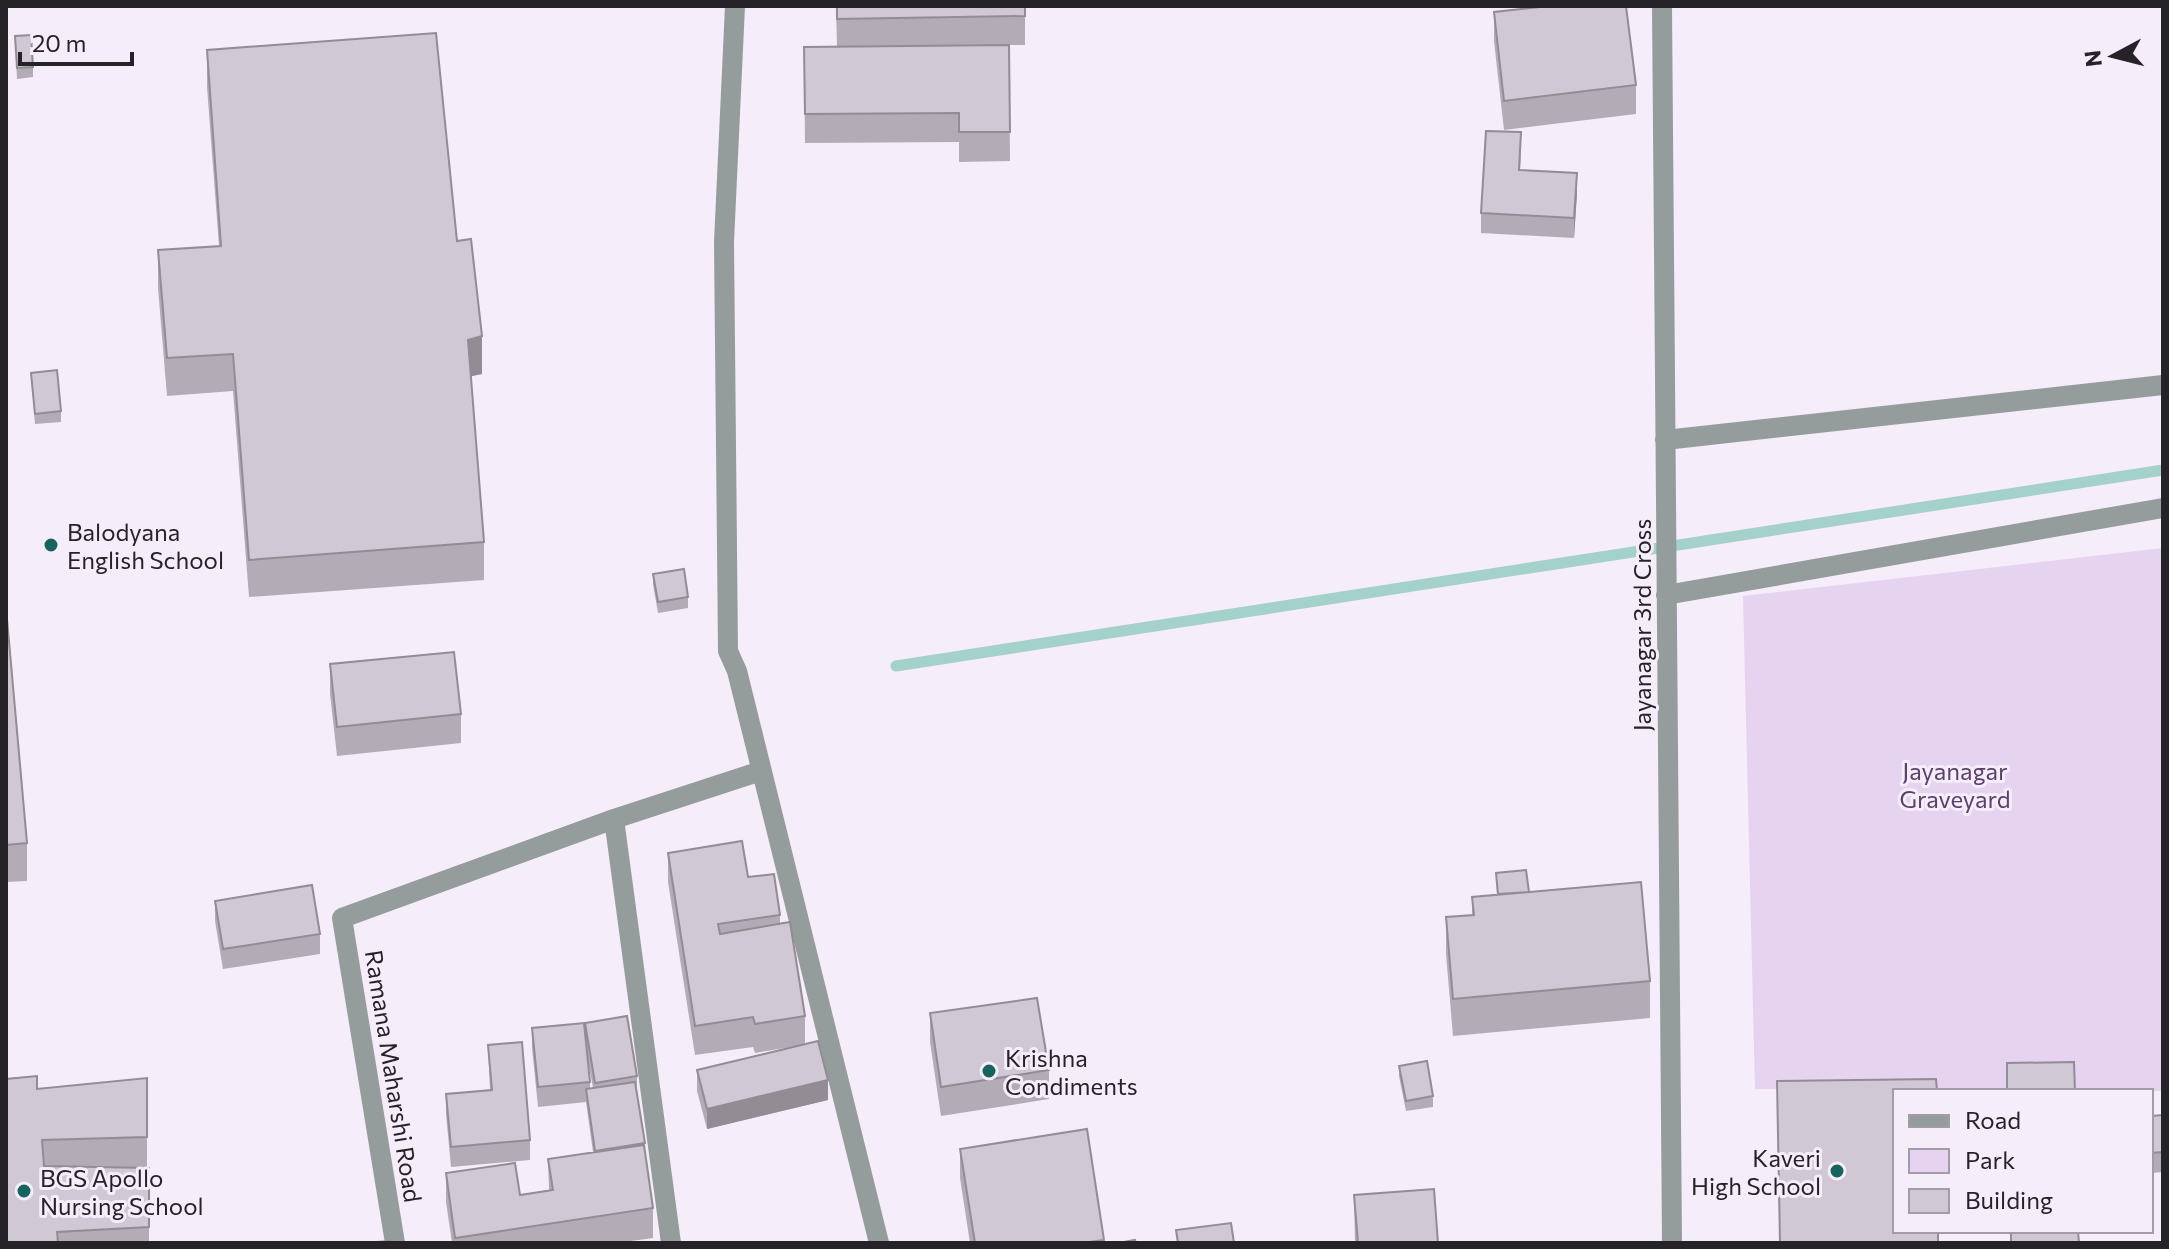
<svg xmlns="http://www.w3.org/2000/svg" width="2169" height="1249" font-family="Commissioner,sans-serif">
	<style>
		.green { fill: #e6d3f0 }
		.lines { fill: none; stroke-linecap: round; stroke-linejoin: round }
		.stream { stroke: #a5d1cb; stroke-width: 11 }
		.minor { stroke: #959d9c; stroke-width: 20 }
		.wall { fill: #b3acb7; fill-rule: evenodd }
		.shaded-wall { fill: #928c95 }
		.building { fill: #d0c8d5; stroke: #928c95; stroke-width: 2 }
		.poi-dot { fill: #17635d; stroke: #f5edfa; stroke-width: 3 }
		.labels { text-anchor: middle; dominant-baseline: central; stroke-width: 6; stroke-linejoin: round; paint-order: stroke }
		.poi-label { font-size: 24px; fill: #262328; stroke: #f5edfa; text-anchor: start }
		.street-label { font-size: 24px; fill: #262328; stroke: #f5edfa }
		.park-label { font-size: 24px; fill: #5c406b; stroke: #f5edfa }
	</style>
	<rect width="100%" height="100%" fill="#f5edfa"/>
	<path class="green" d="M 2163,548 L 2163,1091 L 1755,1089 L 1743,596 Z"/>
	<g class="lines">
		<path class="stream" d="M 896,666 L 2163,470"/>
		<path class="minor" d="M 735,6 L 724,242 L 728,651 L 737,671 L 879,1243
			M 1662,6 L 1672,1243
			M 1665,440 L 2163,385
			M 1666,595 L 2163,508
			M 614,819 L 671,1243
			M 395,1243 L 342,918 L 614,819 L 761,771"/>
	</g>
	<path class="wall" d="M 836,6 L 1025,16 L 1025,45 L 1009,45 L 1010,161 L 959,162 L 959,142 L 805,143 L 804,47 L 837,46 Z
		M 1494,12 L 1636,85 L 1636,114 L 1504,130 L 1494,41 Z
		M 15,36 L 33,67 L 33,77 L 17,79 Z
		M 207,50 L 457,241 L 482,374 L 470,376 L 484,542 L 484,580 L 249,597 L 233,391 L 167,396 L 158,288 L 158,250 L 219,246 L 207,87 Z
		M 1521,153 L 1520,171 L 1577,193 L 1574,238 L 1481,233 L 1481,213 Z
		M 31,373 L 61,411 L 61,422 L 35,424 Z
		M 653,574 L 688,597 L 688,608 L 658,613 L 653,584 Z
		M 6,619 L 27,843 L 27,881 L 6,882 Z
		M 330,664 L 461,714 L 461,743 L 337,756 L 330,694 Z
		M 668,853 L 748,877 L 780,915 L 780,924 L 805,1016 L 805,1044 L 828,1100 L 707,1129 L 697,1091 L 697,1070 L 791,1047 L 755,1053 L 753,1047 L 695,1055 L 668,882 Z
		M 1496,873 L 1529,892 L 1650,981 L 1650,1018 L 1453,1036 L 1446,954 L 1446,917 L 1472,915 L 1472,897 L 1497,895 Z
		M 215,901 L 320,934 L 320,954 L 223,969 L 215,921 Z
		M 930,1013 L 1049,1070 L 1049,1099 L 941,1116 L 930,1042 Z
		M 585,1023 L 637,1076 L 637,1093 L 653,1208 L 653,1238 L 617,1243 L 452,1243 L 446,1202 L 446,1173 L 520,1195 L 549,1190 L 548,1159 L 593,1152 L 586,1102 L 538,1107 L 532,1048 L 532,1028 L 585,1035 ZM 587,1055 L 593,1088 L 590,1088 L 590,1082 Z
		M 488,1045 L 530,1140 L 530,1160 L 451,1167 L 446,1114 L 446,1094 L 490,1090 Z
		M 1399,1066 L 1433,1096 L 1433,1107 L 1406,1111 L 1399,1076 Z
		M 147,1078 L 147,1168 L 149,1168 L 149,1243 L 6,1243 L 37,1089 Z
		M 2163,1115 L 2163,1172 L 2151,1173 L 2151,1116 Z
		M 960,1149 L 1104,1240 L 1104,1243 L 970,1243 L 960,1178 Z
		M 1354,1195 L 1438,1243 L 1355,1243 Z"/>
	<path class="shaded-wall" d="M 1577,173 L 1577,193 L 1574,238 L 1574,218 Z
		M 482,336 L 482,374 L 468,377 L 468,340 Z
		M 828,1080 L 828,1100 L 707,1129 L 707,1109 Z"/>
	<path class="building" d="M 837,6 L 1025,6 L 1025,16 L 837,19 Z
		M 1549,6 L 1626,6 L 1636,85 L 1504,101 L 1494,12 Z
		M 436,33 L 457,241 L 471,239 L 482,336 L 468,340 L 484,542 L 249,560 L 233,354 L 167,358 L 158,250 L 221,246 L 207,50 Z
		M 31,35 L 33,67 L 17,68 L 15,36 Z
		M 1009,45 L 1010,132 L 959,132 L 959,113 L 805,114 L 804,47 Z
		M 1486,131 L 1521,132 L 1519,170 L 1577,173 L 1574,218 L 1481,213 Z
		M 57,370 L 61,411 L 35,414 L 31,373 Z
		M 684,569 L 688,597 L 658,602 L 653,574 Z
		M 6,619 L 7,619 L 27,843 L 6,845 Z
		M 454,652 L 461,714 L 337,727 L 330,664 Z
		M 742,841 L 748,877 L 774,874 L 780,915 L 718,924 L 720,934 L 790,922 L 805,1016 L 755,1024 L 753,1017 L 695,1026 L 668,853 Z
		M 1526,870 L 1529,892 L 1498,894 L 1496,873 Z
		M 1641,882 L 1650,981 L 1453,999 L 1446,917 L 1474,915 L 1472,897 Z
		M 312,885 L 320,934 L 223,949 L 215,901 Z
		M 1037,998 L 1049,1070 L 941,1087 L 930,1013 Z
		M 627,1016 L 637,1076 L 595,1083 L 585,1023 Z
		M 584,1023 L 590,1082 L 538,1087 L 532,1028 Z
		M 818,1041 L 828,1080 L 707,1109 L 697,1070 Z
		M 522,1042 L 530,1140 L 451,1147 L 446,1094 L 492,1090 L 488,1045 Z
		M 1427,1061 L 1433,1096 L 1406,1101 L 1399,1066 Z
		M 2074,1062 L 2075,1091 L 2007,1091 L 2007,1063 Z
		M 37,1076 L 37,1089 L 147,1078 L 147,1137 L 42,1140 L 44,1166 L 149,1168 L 149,1227 L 57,1232 L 58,1243 L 6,1243 L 6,1079 Z
		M 1936,1079 L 1937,1091 L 1895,1091 L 1895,1231 L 1938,1231 L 1938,1243 L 1780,1243 L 1777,1081 Z
		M 635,1082 L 645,1143 L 595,1151 L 586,1089 Z
		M 2163,1115 L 2163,1152 L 2151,1153 L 2151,1116 Z
		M 1087,1129 L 1104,1240 L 1082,1243 L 975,1243 L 960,1149 Z
		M 644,1145 L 653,1208 L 455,1238 L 446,1173 L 515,1163 L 520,1195 L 553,1190 L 548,1159 Z
		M 1434,1189 L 1438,1243 L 1358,1243 L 1354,1195 Z
		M 1231,1223 L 1234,1243 L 1178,1243 L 1176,1230 Z
		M 2011,1231 L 2078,1231 L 2079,1243 L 2011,1243 Z
		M 1135,1240 L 1136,1243 L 1118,1243 Z
		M 390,1241 L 390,1243 L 360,1243 Z"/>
	<g class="poi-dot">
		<circle cx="51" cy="545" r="8"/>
		<circle cx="989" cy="1071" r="8"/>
		<circle cx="1837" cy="1171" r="8"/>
		<circle cx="24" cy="1191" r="8"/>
	</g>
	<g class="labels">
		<g class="poi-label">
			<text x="67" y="531">Balodyana<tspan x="67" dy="28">English School</tspan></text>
			<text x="1005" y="1057">Krishna<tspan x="1005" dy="28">Condiments</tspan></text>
			<text x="1821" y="1157" text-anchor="end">Kaveri<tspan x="1821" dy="28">High School</tspan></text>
			<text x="40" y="1177">BGS Apollo<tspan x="40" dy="28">Nursing School</tspan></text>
		</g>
		<g class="street-label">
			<text transform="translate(1641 625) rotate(-90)">Jayanagar 3rd Cross</text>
			<text transform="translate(394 1076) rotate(81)">Ramana Maharshi Road</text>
		</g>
		<g class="park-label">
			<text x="1955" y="770">Jayanagar<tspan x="1955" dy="28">Graveyard</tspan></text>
		</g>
	</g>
	<rect width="2169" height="1249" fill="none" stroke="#262328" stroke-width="16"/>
	<rect x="1893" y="1089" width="260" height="144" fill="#f5edfa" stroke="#a29ca6" stroke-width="2"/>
	<rect x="1909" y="1115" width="40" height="12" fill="#959d9c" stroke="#a29ca6" stroke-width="2"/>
	<text x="1965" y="1129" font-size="24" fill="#262328">Road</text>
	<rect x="1909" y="1149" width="40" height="24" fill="#e6d3f0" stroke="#a29ca6" stroke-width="2"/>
	<text x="1965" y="1169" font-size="24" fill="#262328">Park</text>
	<rect x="1909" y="1189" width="40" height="24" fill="#d0c8d5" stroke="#a29ca6" stroke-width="2"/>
	<text x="1965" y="1209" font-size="24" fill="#262328">Building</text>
	<g transform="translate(2113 56) rotate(263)" stroke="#f5edfa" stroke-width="6" paint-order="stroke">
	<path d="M0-6L14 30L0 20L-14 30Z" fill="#262328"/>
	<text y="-12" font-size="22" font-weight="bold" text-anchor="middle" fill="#262328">N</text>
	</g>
	<path d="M20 52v12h112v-12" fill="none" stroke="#262328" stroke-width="4"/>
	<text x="32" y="52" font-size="24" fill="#262328" stroke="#f5edfa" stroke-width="6" paint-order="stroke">20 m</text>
</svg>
